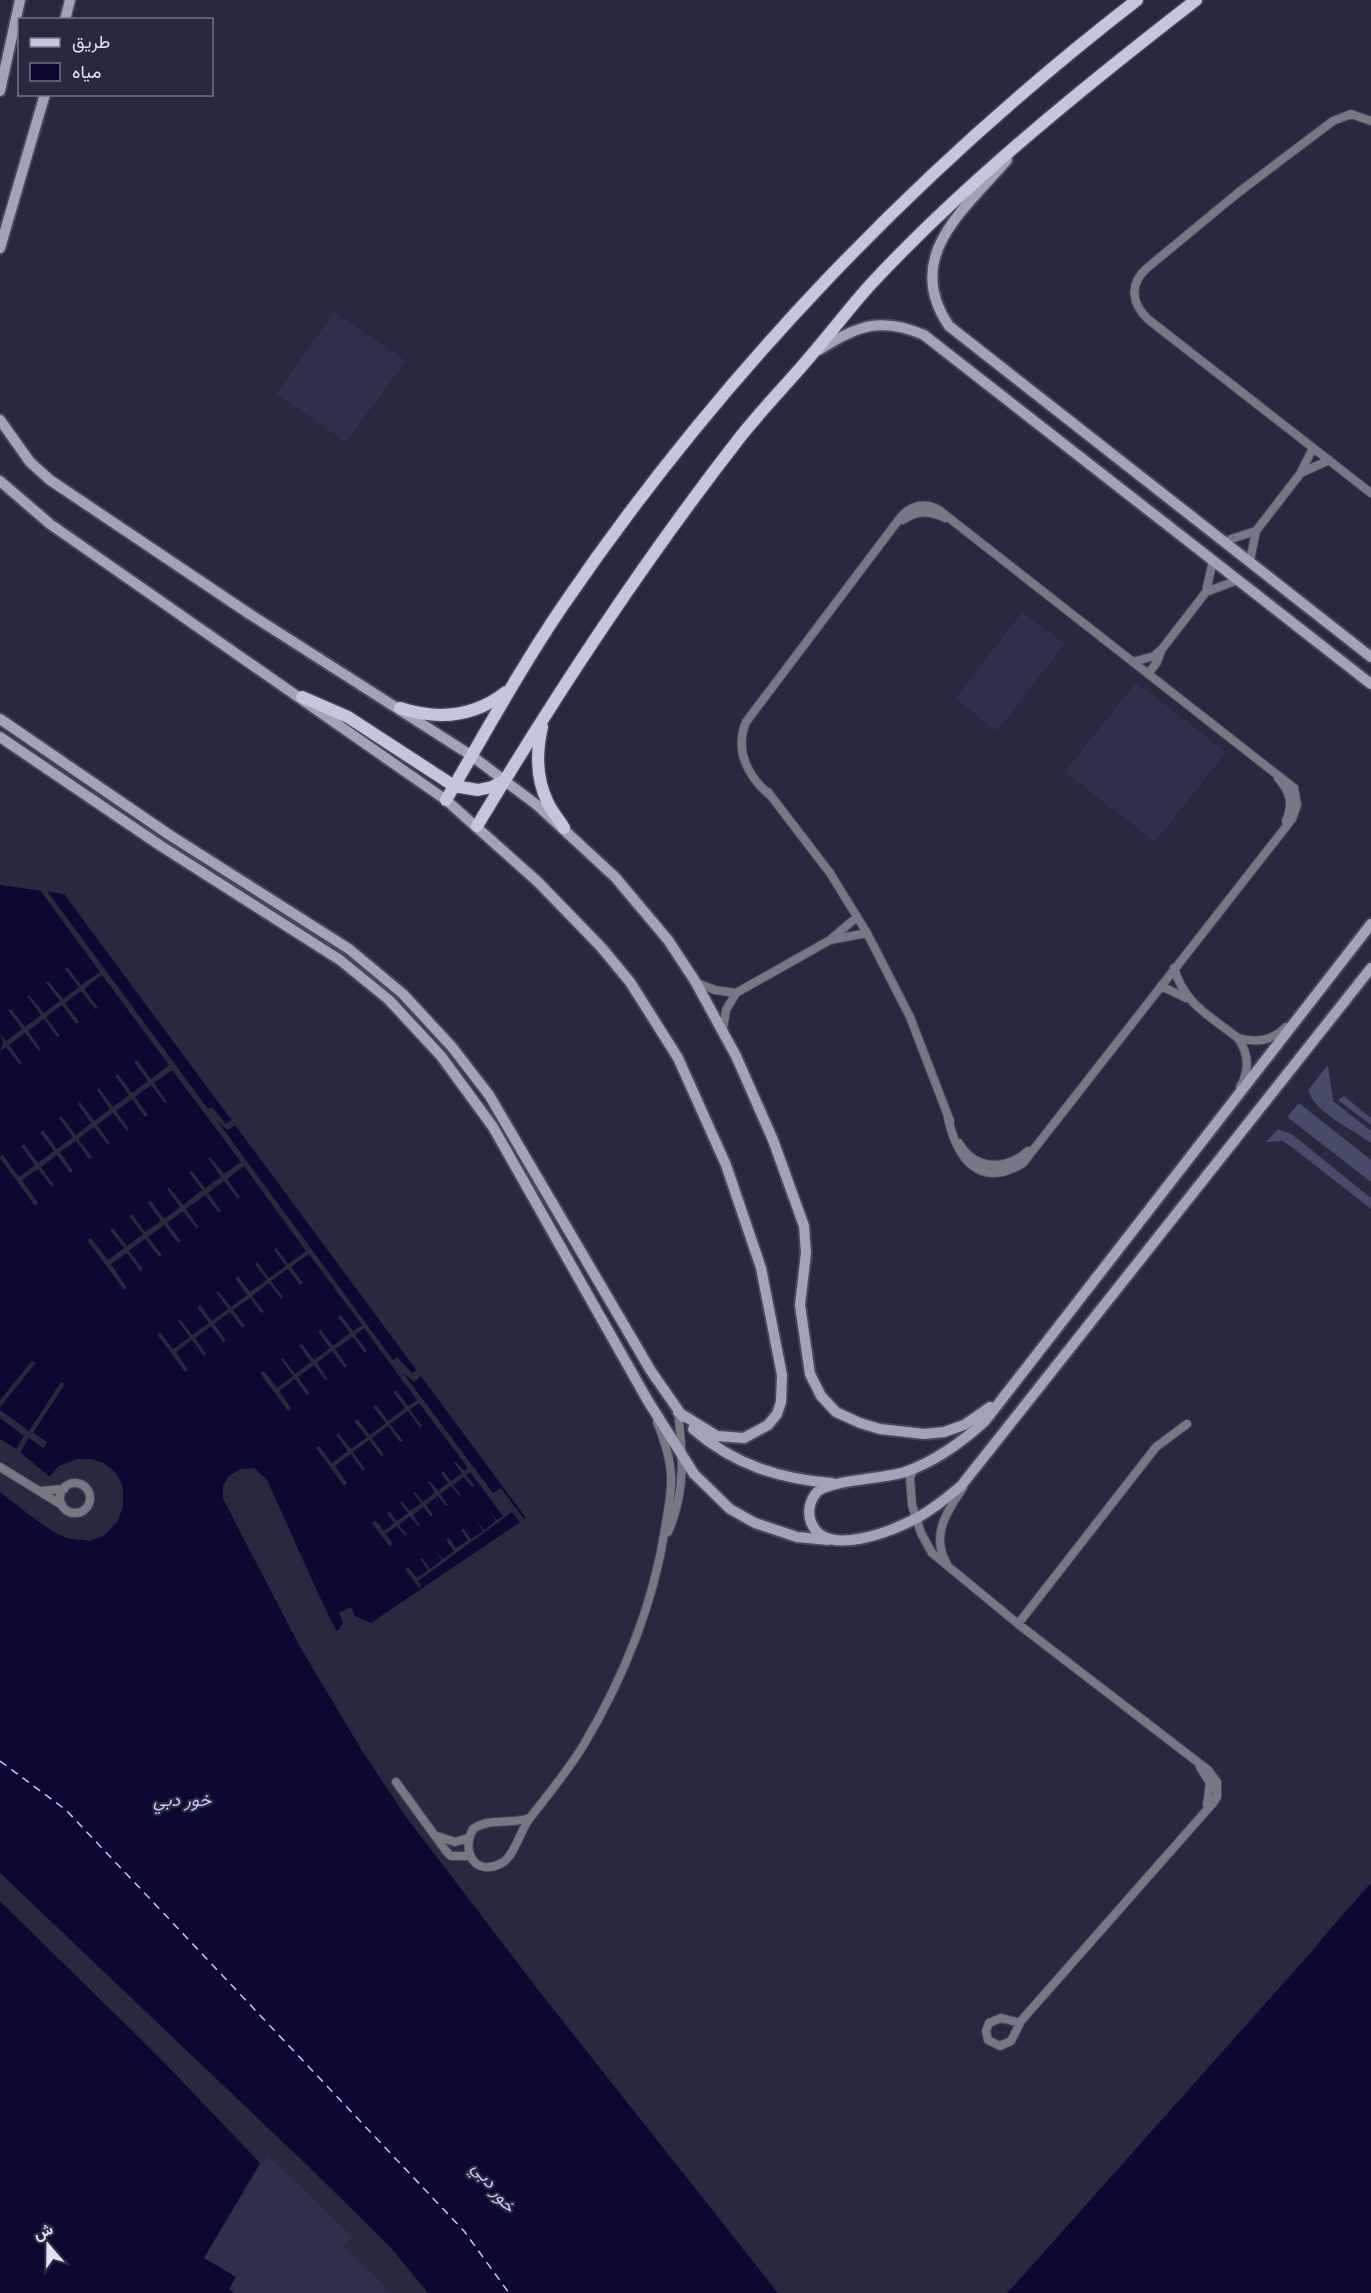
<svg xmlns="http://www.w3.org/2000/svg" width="1371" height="2293" font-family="'Varela Round',Vazirmatn,sans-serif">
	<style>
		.built { fill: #2d2f4b }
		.green { fill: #474a69 }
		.water { fill: #0d0733 }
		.pier { fill: #27293e }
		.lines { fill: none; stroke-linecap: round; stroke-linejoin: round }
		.ferry { stroke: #c2c7f6; stroke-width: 1.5; stroke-dasharray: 8 6; stroke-linecap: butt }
		.street-casing { stroke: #45475b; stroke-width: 10 }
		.secondary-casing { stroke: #45475b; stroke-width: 14 }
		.primary-casing { stroke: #45475b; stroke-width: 15 }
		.street { stroke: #777884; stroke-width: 8 }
		.secondary { stroke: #a2a4b6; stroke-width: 10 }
		.primary { stroke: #c3c6dd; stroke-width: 12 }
		.labels { text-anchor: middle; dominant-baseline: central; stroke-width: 4.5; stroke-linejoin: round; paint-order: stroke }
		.water-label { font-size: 18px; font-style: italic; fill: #c2c7f6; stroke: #27293e }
	</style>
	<rect width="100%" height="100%" fill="#27293e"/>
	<path class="built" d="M 334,312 L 406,361 L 346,442 L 276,394 Z
		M 1022,612 L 1065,644 L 997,731 L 955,699 Z
		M 1136,682 L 1226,752 L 1155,842 L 1065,772 Z
		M 267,2155 L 353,2237 L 344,2247 L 391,2293 L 234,2293 L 229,2289 L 236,2277 L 203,2258 Z"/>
	<path class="green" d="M 1328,1065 L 1333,1101 L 1371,1131 L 1371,1143 C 1351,1128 1316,1114 1308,1090 Z
		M 1344,1096 L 1371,1118 L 1371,1125 L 1338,1100 Z
		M 1299,1103 L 1371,1160 L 1371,1182 L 1287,1117 Z
		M 1278,1129 L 1293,1135 L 1371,1198 L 1371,1209 L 1289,1145 L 1282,1141 L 1266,1142 Z"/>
	<path class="water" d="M 0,885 L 64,894 L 526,1518 L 371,1623 L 355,1616 L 351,1607 L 339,1613 L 343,1623 L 337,1632 L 315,1588 L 267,1480 L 254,1469 L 240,1469 L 223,1486 L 223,1498 C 279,1609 338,1716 407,1818 L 778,2293 L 428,2293 L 391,2249 L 355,2212 L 0,1873 L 0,1492 C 16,1504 48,1531 65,1537 C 97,1548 124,1526 123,1494 C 123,1487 120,1477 115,1473 C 108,1467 98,1463 91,1459 L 59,1466 L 50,1477 L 16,1449 L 0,1439 Z
		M 1371,1883 L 1371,2293 L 1007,2293 Z
		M 0,1901 L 159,2057 L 260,2163 L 204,2258 L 236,2277 L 229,2289 L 234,2293 L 0,2293 Z"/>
	<path class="pier" d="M 40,890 L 47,891 L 208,1109 L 212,1107 L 226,1124 L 231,1120 L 235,1125 L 228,1130 L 218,1122 L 393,1360 L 397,1357 L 412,1373 L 417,1370 L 421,1376 L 414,1382 L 403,1373 L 493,1493 L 501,1488 L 524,1519 L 520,1522 L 512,1512 L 418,1581 L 421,1586 L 419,1588 L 405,1569 L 408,1567 L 417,1578 L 428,1570 L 420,1559 L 422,1558 L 430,1569 L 442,1560 L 434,1550 L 443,1559 L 454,1551 L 446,1540 L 449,1538 L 456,1548 L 468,1540 L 461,1530 L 463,1528 L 471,1539 L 483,1531 L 475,1520 L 484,1530 L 496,1521 L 489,1510 L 497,1520 L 503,1516 L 470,1472 L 466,1475 L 474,1485 L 472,1487 L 464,1477 L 453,1485 L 461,1495 L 459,1496 L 451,1486 L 440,1494 L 448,1505 L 446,1506 L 438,1496 L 426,1505 L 433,1515 L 431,1517 L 423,1507 L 413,1515 L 420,1525 L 418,1526 L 410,1516 L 399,1525 L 407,1535 L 405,1536 L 397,1526 L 386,1534 L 393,1544 L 390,1547 L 372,1523 L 376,1521 L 384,1531 L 394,1523 L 387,1513 L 389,1511 L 397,1521 L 408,1513 L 400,1503 L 402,1501 L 410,1511 L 421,1503 L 413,1493 L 415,1492 L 423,1502 L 435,1492 L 428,1482 L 430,1481 L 438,1491 L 448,1483 L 441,1473 L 443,1471 L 451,1481 L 462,1473 L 454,1463 L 456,1462 L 464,1471 L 468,1468 L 419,1403 L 410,1410 L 422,1426 L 420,1428 L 408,1411 L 390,1424 L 403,1441 L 400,1442 L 388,1426 L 372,1438 L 384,1455 L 381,1456 L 369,1440 L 353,1452 L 365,1469 L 363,1471 L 351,1454 L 335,1466 L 347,1483 L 344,1486 L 316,1448 L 319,1446 L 332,1463 L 348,1451 L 336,1435 L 338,1433 L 351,1449 L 367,1437 L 354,1421 L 357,1419 L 370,1435 L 386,1423 L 373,1407 L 376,1405 L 388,1421 L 405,1408 L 393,1392 L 396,1390 L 408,1406 L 417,1400 L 364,1328 L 355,1335 L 367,1351 L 365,1353 L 353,1337 L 335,1349 L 347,1366 L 345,1368 L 332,1351 L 317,1363 L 328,1380 L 326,1381 L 314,1365 L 298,1377 L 310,1394 L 307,1395 L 295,1379 L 279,1391 L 292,1409 L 288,1411 L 260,1373 L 264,1371 L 277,1388 L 293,1376 L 281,1359 L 283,1358 L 295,1374 L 311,1362 L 299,1345 L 302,1344 L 314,1360 L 330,1348 L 318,1332 L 321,1330 L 333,1346 L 350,1333 L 338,1317 L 341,1315 L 353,1331 L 362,1325 L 309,1254 L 291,1267 L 303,1283 L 300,1285 L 288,1269 L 271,1281 L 283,1297 L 281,1299 L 269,1283 L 252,1296 L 264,1312 L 261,1313 L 250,1298 L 233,1310 L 245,1326 L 242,1328 L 230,1312 L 214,1324 L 226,1340 L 223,1342 L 211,1326 L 195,1338 L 206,1354 L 204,1356 L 192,1340 L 176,1352 L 188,1370 L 185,1372 L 157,1334 L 160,1332 L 173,1349 L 190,1337 L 178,1321 L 180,1319 L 192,1335 L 209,1323 L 197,1307 L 200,1305 L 212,1321 L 228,1309 L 216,1292 L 218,1291 L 231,1307 L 247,1295 L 235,1278 L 238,1276 L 250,1292 L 267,1280 L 255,1264 L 257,1262 L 269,1278 L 286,1266 L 274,1250 L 276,1248 L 288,1264 L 306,1251 L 244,1166 L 227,1179 L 240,1197 L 238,1199 L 224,1181 L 208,1193 L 221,1211 L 219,1213 L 205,1195 L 186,1209 L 199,1228 L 197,1229 L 183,1211 L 167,1223 L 181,1241 L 178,1243 L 164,1225 L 148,1237 L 162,1255 L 159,1257 L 145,1239 L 129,1251 L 143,1269 L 140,1271 L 127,1253 L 111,1264 L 127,1288 L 124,1290 L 87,1240 L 91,1238 L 108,1260 L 124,1248 L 110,1230 L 113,1228 L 127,1246 L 143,1234 L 129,1216 L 132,1214 L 145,1232 L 161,1221 L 148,1203 L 151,1201 L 164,1219 L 180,1207 L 167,1189 L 169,1187 L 183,1205 L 202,1190 L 189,1172 L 192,1171 L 205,1188 L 221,1177 L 208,1158 L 210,1157 L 224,1174 L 241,1162 L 172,1070 L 154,1083 L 167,1102 L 165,1103 L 151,1085 L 135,1097 L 148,1115 L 145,1117 L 132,1099 L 116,1111 L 129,1129 L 127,1131 L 113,1113 L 97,1125 L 110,1143 L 108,1145 L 94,1127 L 78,1139 L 92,1157 L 89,1159 L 76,1141 L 60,1152 L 73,1171 L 70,1173 L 57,1155 L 41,1167 L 54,1185 L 52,1187 L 38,1169 L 22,1180 L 38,1203 L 35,1206 L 0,1158 L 2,1154 L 19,1177 L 35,1165 L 21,1146 L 24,1144 L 38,1163 L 54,1151 L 40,1132 L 43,1130 L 57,1149 L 73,1137 L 59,1118 L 61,1116 L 76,1135 L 91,1123 L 78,1104 L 80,1102 L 94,1121 L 110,1109 L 97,1090 L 99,1088 L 113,1107 L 129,1095 L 115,1076 L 118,1074 L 132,1093 L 148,1081 L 134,1062 L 137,1060 L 151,1079 L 169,1065 L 102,975 L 84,989 L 98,1008 L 95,1009 L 81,991 L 65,1003 L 79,1022 L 76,1024 L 62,1005 L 46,1017 L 60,1036 L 57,1037 L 44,1019 L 28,1031 L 41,1050 L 39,1051 L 25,1033 L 9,1045 L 22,1063 L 20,1065 L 6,1047 L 0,1051 L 3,1043 L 0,1033 L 6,1041 L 22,1029 L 8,1010 L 11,1009 L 25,1027 L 41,1015 L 27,996 L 29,995 L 44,1013 L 60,1001 L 46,983 L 48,981 L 63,999 L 79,987 L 65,969 L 67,967 L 81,985 L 100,972 Z
		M 32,1361 L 36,1363 L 0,1407 L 0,1400 Z
		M 61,1382 L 65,1384 L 33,1433 L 47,1442 L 43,1448 L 29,1438 L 20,1452 L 49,1477 L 59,1466 L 77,1459 L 91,1459 L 104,1463 L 116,1473 L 123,1489 L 123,1507 L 117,1522 L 105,1535 L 90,1541 L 64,1537 L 0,1492 L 0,1489 L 65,1534 L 89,1537 L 103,1532 L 115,1520 L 120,1507 L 120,1490 L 114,1475 L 103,1466 L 90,1462 L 78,1462 L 61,1468 L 49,1480 L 0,1443 L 0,1439 L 16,1449 L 24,1436 L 0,1418 L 0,1410 L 29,1431 Z
		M 254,1468 L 267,1480 L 335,1631 L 341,1629 L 343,1623 L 343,1631 L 338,1635 L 332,1632 L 265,1482 L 253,1472 L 241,1472 L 231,1478 L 226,1486 L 226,1498 L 303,1646 L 362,1746 L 430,1846 L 781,2293 L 778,2293 L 539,1991 L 407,1818 L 361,1749 L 300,1647 L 223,1498 L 223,1486 L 229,1476 L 240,1469 Z
		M 0,1873 L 309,2167 L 391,2248 L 428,2293 L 424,2293 L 389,2251 L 353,2214 L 59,1936 L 0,1876 Z
		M 1371,1880 L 1312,1951 L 1036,2261 L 1007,2293 L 1004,2293 Z
		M 0,1898 L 161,2055 L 262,2161 L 263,2165 L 159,2057 L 0,1901 Z"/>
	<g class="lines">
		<path class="ferry" d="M 0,1761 L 66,1810 L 464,2231 L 509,2293"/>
		<g class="street-casing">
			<path id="street" d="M 1371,121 L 1351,114 L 1333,121 L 1239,192 L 1147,268 C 1129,284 1131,304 1149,320 L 1371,493
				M 1301,473 L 1329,460
				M 903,520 C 917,510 930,511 945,518
				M 1226,544 L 1231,539 L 1256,531
				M 1250,561 L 1256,531 L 1300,474 L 1313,448
				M 1206,592 L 1238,580
				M 1133,662 L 1154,656 L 1162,649 L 1206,592 L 1213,560
				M 1148,674 L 1157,662 L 1161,651
				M 1278,778 C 1291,793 1293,804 1286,821
				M 768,792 L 830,873 L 867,933 L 910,1017 L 950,1121
				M 771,796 C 748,777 734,751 746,722 L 900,518 C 910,505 925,502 939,510 L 1294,788 L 1297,805 L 1292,819 L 1023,1163 C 979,1190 957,1158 948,1118
				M 831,939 L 857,917
				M 1174,968 C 1185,1005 1209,1015 1238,1038 C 1249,1054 1250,1070 1240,1087
				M 697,983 L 715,990 L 736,993
				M 1161,986 L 1186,998
				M 723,1029 L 726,1010 L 736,993 L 830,940 L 867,933
				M 1238,1038 C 1257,1043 1272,1041 1286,1027
				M 959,1143 C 974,1170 1006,1171 1028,1151
				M 0,1467 L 62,1505
				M 914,1468 L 910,1478 L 912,1505 L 921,1533 L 932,1553 L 1018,1624 L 1208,1770 L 1217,1782 L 1217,1797 L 1213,1803 L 1020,2022
				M60 1498a15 15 0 1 1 30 0a15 15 0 1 1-30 0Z
				M 40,1491 L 64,1489
				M 668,1532 C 686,1491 683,1454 678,1412
				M 947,1564 C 930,1536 947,1511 963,1488
				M 1018,1624 L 1156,1447 L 1187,1424
				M 1200,1767 L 1210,1783 L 1207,1805
				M 396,1782 L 446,1851 L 451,1856 L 470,1856
				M 530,1818 C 510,1825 491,1817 473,1829 C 461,1851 474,1876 500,1864 C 513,1859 520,1832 529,1819 C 548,1795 567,1772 583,1746 C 623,1679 653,1606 665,1529 C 668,1511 672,1493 671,1475 C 670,1456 664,1439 657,1422
				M 437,1836 L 455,1842 L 468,1838
				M 1001,2018 L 1020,2023 L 1011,2041 L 1000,2046 L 988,2040 L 986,2031 L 989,2023 Z"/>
		</g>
		<g class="secondary-casing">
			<path id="secondary" d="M 65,20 L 70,0
				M 0,91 L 20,0
				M 1007,160 C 964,210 902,257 949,326 L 1371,657
				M 0,248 L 45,94
				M 819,350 C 856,326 881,316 924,335 L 1371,684
				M 0,420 L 30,462 L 50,480 L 248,613 L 472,756 L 537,805 L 615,877 L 668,940 L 695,981 L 736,1056 L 773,1140 L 804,1226 L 806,1253 L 800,1305 L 810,1374 L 821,1396 L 836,1412 L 860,1423 L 880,1429 L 924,1434 L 944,1432 L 964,1425 L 990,1407
				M 0,481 L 50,524 L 446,800 L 538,882 L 601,947 L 630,982 L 678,1058 L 726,1165 L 761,1268 L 782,1375 L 781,1402 L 777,1414 L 768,1425 L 744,1438 L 717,1436 L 678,1412
				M 0,719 L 168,834 L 349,949 L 403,994 L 452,1047 L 489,1095 L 651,1371 L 683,1417
				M 0,737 L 161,846 L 340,960 L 389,1000 L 441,1056 L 493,1127 L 648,1401 L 694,1474 L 730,1509 L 755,1523 L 797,1537 L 828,1540
				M 1371,924 L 985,1421 C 961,1443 936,1461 905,1472 C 884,1479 829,1480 817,1492 C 810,1500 807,1512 811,1522 C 824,1559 893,1531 917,1518 C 933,1509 947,1498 961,1486 L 1371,968
				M 693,1429 C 733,1464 779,1479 832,1483"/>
		</g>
		<g class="primary-casing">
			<path id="primary" d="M 302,697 L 348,717 L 454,786 L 478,790 L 492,787 L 505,780
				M 400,708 C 437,720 474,717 506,692
				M 542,727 C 536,753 536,779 548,803 C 552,812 559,819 564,828
				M 446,800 C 484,735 520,669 562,607 C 719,376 916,171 1137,0
				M 477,826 C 558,691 645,559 741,436 C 764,407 790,381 814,352 C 833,330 851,306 871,284 C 966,182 1085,86 1196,0"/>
		</g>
		<use href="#street" class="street"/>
		<use href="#secondary" class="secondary"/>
		<use href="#primary" class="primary"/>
	</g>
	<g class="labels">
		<g class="water-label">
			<text x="182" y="1800">خور دبي</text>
			<text transform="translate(494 2187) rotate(52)">خور دبي</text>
		</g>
	</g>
	<rect x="18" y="18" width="195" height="78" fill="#27293e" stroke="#717386" stroke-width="1.5"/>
	<rect x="30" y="38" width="30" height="9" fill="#c3c6dd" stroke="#717386" stroke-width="1.5"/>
	<text x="72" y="48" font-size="18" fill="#e1e2f1">طريق</text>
	<rect x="30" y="63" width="30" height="18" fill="#0d0733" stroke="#717386" stroke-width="1.5"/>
	<text x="72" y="78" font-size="18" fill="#e1e2f1">مياه</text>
	<g transform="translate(48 2245) rotate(340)" stroke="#27293e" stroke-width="4.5" paint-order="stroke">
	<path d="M0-4.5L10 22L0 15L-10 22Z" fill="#e1e2f1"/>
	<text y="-9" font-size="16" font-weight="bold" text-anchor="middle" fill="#e1e2f1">ش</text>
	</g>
</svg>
